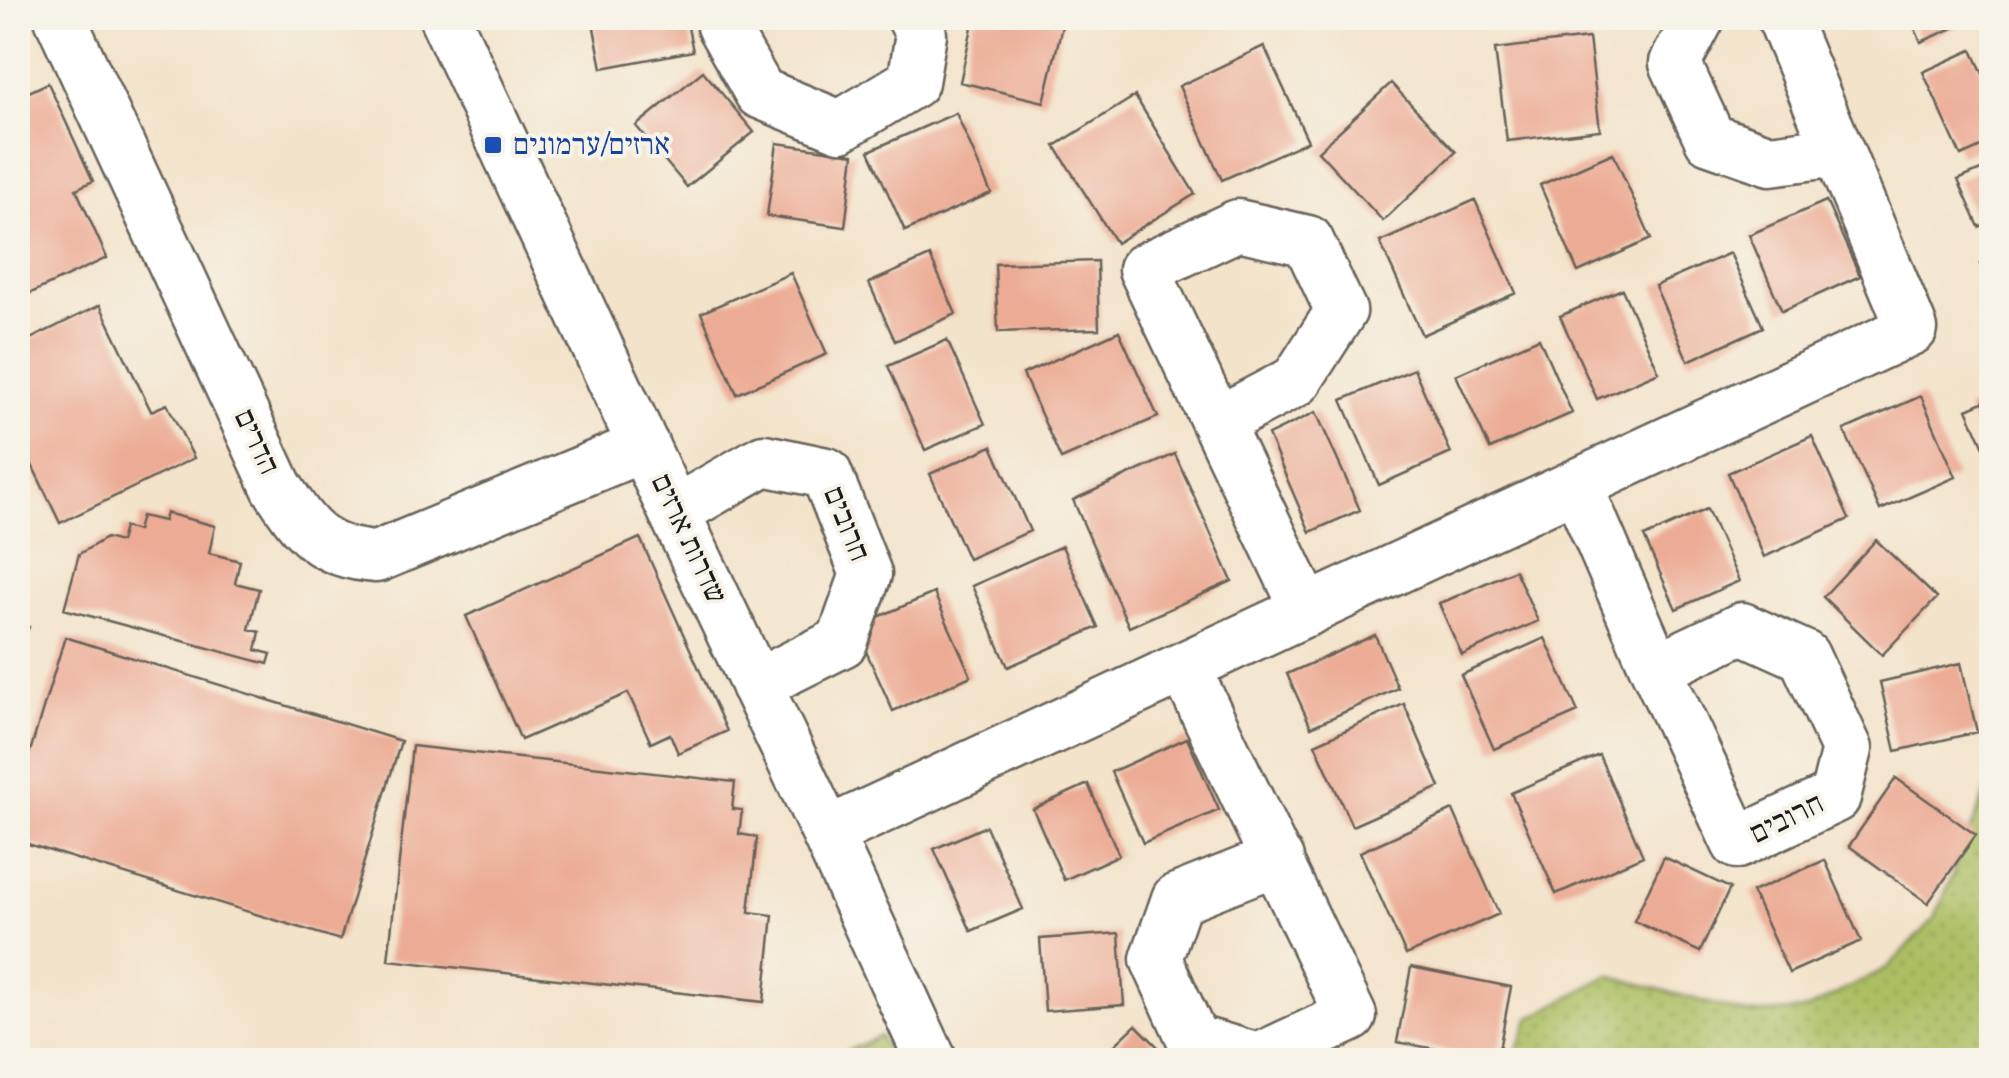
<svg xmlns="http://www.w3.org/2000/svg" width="2009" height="1078" font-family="'IM FELL DW Pica','Frank Ruhl Libre',serif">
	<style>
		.park { fill: url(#park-dots); stroke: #646d3f; stroke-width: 2.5 }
		.building { fill: #ecab94 }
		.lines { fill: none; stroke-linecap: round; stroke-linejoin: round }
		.minor-casing { stroke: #676259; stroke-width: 55 }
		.minor { stroke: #fff; stroke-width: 50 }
		.transit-dot { fill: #1a4fb4; stroke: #f7f3e8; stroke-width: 4 }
		.labels { text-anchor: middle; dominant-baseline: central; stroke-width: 8; stroke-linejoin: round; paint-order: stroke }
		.transit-label { font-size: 30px; fill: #164399; stroke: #f7f3e8; text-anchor: start }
		.street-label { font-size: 30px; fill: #1c1c1c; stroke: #f7f3e8 }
	</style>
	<defs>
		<pattern id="park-dots" width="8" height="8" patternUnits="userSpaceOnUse" patternTransform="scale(2.5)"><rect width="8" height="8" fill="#acbe62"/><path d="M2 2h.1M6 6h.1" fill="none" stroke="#93a354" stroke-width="1.8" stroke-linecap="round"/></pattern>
	</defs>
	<rect width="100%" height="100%" fill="#f7f3e8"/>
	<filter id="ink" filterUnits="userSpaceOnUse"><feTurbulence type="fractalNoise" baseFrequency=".01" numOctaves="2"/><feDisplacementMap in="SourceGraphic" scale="20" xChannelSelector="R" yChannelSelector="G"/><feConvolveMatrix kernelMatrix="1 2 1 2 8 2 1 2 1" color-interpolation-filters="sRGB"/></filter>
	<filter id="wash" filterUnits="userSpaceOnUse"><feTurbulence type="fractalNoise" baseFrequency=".0048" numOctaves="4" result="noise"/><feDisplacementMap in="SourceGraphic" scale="40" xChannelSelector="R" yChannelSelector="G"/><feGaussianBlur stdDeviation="2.25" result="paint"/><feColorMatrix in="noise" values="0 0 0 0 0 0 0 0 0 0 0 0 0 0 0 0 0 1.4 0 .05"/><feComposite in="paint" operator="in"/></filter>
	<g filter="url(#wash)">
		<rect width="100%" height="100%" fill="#f3e3ca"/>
		<path class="park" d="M 1987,789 L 1991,789 L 1991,1060 L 1514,1060 L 1529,1019 L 1609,975 L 1748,1014 L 1806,1010 L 1888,967 L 1935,918 Z
			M 880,1036 L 892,1060 L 828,1060 Z"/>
		<g id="blocks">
			<path class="building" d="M 592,18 L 686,18 L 693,51 L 602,68 Z
				M 974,18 L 1043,18 L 1063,22 L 1044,102 L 960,82 Z
				M 1577,18 L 1601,18 L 1594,28 Z
				M 1910,18 L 1976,18 L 1921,42 Z
				M 1589,38 L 1600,130 L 1507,141 L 1495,49 Z
				M 1264,46 L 1308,141 L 1222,180 L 1179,86 Z
				M 1972,50 L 1992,93 L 1992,142 L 1961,156 L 1923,72 Z
				M 703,71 L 754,132 L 687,187 L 636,126 Z
				M 48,83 L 93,181 L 76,189 L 107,258 L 18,299 L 18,97 Z
				M 1391,83 L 1456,152 L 1383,221 L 1318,151 Z
				M 1135,96 L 1195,194 L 1116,243 L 1055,146 Z
				M 956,113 L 991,193 L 905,231 L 869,151 Z
				M 777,143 L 854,154 L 845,227 L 767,216 Z
				M 1613,153 L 1651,239 L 1578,272 L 1540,185 Z
				M 1992,165 L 1992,222 L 1979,227 L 1958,180 Z
				M 1475,200 L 1516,293 L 1422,335 L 1380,242 Z
				M 1826,201 L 1860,276 L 1782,311 L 1749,235 Z
				M 1730,253 L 1763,327 L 1688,361 L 1655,286 Z
				M 930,256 L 956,314 L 895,341 L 869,283 Z
				M 1992,258 L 1992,290 L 1980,264 Z
				M 1097,261 L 1099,329 L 998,332 L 995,264 Z
				M 791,273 L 827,354 L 737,394 L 701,313 Z
				M 1622,289 L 1659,372 L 1597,399 L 1560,316 Z
				M 100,305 L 151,411 L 167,404 L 194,458 L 60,523 L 18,436 L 18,345 Z
				M 1119,331 L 1158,417 L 1061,459 L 1023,374 Z
				M 1539,338 L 1572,413 L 1490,449 L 1456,375 Z
				M 947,340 L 985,424 L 925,450 L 888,366 Z
				M 1414,369 L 1451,453 L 1379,485 L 1342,400 Z
				M 1921,396 L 1956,477 L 1880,510 L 1844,430 Z
				M 1992,398 L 1992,465 L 1967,409 Z
				M 1316,412 L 1360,510 L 1310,532 L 1268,435 Z
				M 1812,436 L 1849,519 L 1764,557 L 1728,473 Z
				M 992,446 L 1030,531 L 968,559 L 930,474 Z
				M 1175,454 L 1232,581 L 1129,627 L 1073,500 Z
				M 1707,509 L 1739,581 L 1676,609 L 1644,537 Z
				M 166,513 L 215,526 L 209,553 L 240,561 L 235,583 L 259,589 L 249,629 L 260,632 L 256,650 L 271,654 L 268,664 L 64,609 L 79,554 L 106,538 L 120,542 L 124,527 L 137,531 L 141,516 L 164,521 Z
				M 640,538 L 727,731 L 678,753 L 670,734 L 651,743 L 628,693 L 521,740 L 466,616 Z
				M 1876,540 L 1937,598 L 1882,655 L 1823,597 Z
				M 1062,546 L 1098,627 L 1008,667 L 972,586 Z
				M 1515,570 L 1538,621 L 1462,655 L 1439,604 Z
				M 934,593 L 971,676 L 893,711 L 855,627 Z
				M 18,621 L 29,627 L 18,650 Z
				M 1375,635 L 1398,688 L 1311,727 L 1287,674 Z
				M 65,637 L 401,741 L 340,940 L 18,841 L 18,791 Z
				M 1545,638 L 1578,712 L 1494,749 L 1461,675 Z
				M 1961,663 L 1977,732 L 1896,751 L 1880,682 Z
				M 1404,704 L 1440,787 L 1352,826 L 1315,744 Z
				M 1187,738 L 1219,810 L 1143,843 L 1111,772 Z
				M 412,746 L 735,782 L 732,809 L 742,810 L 739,834 L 757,837 L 749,912 L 773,915 L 764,1002 L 388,960 Z
				M 1599,755 L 1643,856 L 1556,894 L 1511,793 Z
				M 1896,778 L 1976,835 L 1928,903 L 1849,846 Z
				M 1088,784 L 1119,855 L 1064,880 L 1033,809 Z
				M 1453,810 L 1499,914 L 1406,955 L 1360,852 Z
				M 986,826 L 1023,909 L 971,931 L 934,849 Z
				M 1664,857 L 1730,888 L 1700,952 L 1634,921 Z
				M 1825,860 L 1861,941 L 1789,973 L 1752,892 Z
				M 1119,933 L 1124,1005 L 1045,1011 L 1040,939 Z
				M 1411,967 L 1511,987 L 1497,1060 L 1397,1042 Z
				M 1136,1025 L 1171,1060 L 1099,1060 Z"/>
		</g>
	</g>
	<g filter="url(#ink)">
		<use href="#blocks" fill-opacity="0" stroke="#676259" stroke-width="2.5"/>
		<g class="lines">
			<g class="minor-casing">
				<path id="minor" d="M 60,18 L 277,487 C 305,531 321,553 376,557 L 644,446
					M 445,18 L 674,512 L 827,833 L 931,1060
					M 725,18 L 722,26 L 760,93 L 840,126 L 913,82 L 921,34 L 913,18
					M 1699,18 L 1675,63 L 1710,139 L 1770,160 L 1838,151
					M 1218,422 L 1296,381 L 1341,311 L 1308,241 L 1238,225 L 1144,269 L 1307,611
					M 1577,486 L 1656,669 L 1737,843 L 1835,797 L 1847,749 L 1804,656 L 1742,628 L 1656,669
					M 674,512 L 764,460 L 826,473 L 866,574 L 842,642 L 756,685
					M 1185,668 L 1351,1016 L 1258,1059 L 1193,1040 L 1156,959 L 1177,899 L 1278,859
					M 827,833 L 1912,329 L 1783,18"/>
			</g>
			<use href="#minor" class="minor"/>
		</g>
	</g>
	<rect class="transit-dot" x="483" y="135" width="20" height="20" rx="5"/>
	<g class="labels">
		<g class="transit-label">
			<text x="513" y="145">ארזים/ערמונים</text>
		</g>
		<g class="street-label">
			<text transform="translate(256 442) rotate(65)">הדרים</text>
			<text transform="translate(846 524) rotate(68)">חרובים</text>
			<text transform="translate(688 539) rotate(65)">שדרות ארזים</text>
			<text transform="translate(1787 819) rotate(-26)">חרובים</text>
		</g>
	</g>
	<rect width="2009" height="1078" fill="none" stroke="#f7f3e8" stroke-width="60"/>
</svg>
